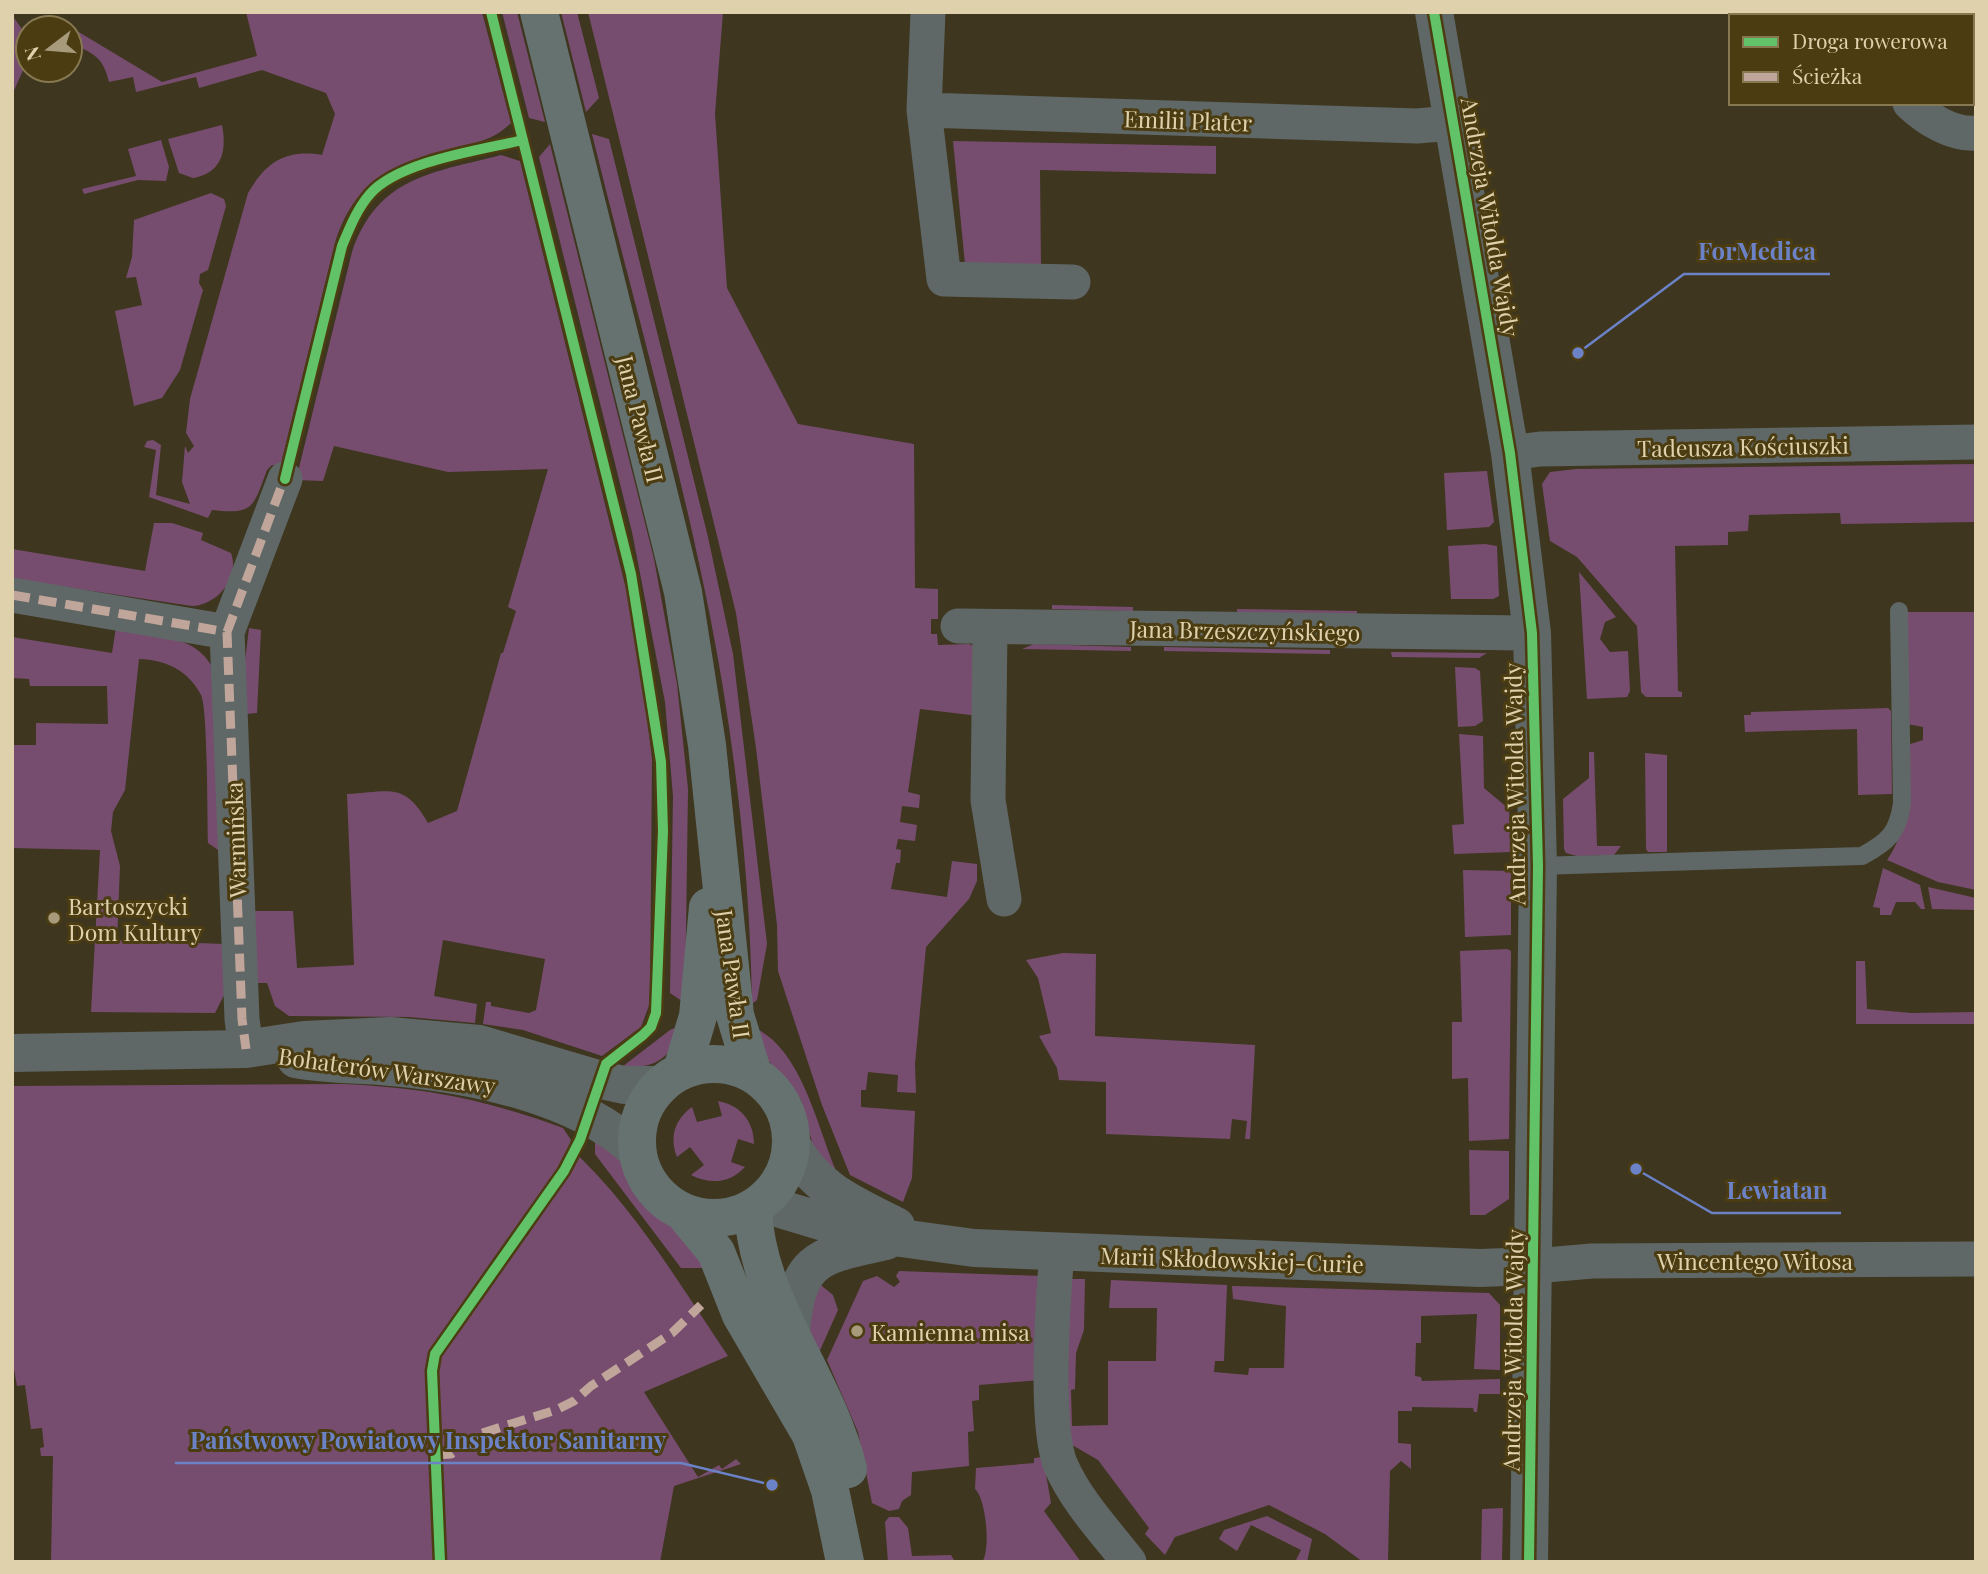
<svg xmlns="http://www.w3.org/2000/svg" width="1988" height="1574" font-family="'Playfair Display',serif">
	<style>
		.green { fill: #774d6f }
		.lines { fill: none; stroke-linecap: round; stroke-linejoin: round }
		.service { stroke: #5f6866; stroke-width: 18 }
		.minor { stroke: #5f6866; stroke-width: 35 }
		.tertiary { stroke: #5f6866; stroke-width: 38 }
		.secondary { stroke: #667270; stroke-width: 38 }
		.quiet { stroke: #c0a59a; stroke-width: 9; stroke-dasharray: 18 9; stroke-linecap: butt }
		.cycleway-casing { stroke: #4b3c12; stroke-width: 15 }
		.cycleway { stroke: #61c268; stroke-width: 10 }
		.poi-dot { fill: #a79b7b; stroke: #4b3c12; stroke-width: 2.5 }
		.labels { text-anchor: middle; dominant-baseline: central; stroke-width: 6; stroke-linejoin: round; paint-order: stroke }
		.street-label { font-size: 23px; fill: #dfd1ac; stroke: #4b3c12 }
		.poi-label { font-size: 23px; fill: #dfd1ac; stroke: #4b3c12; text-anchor: start }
		.leader { fill: none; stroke: #6b82c6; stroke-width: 2.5 }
		.callout-dot { fill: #6b82c6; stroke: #4b3c12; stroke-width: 2.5 }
		.callout-label { font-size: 24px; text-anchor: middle; font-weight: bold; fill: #6b82c6; stroke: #4b3c12; stroke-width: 6; stroke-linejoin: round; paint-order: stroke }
	</style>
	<rect width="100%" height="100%" fill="#3e361f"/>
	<path class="green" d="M 246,12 L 482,12 L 511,123 C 493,140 481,141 458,147 C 395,164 353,179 334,247 L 280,468 L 272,465 L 267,470 C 253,507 254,515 212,510 L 208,518 L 149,497 L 156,450 L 144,447 L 147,441 L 153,440 L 161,445 L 156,495 L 190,504 L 182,482 L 185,446 L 188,453 L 194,446 L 186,433 L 190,399 L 248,193 C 266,162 286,149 322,155 L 335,114 L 326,93 L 262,70 L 199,88 L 196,77 L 136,92 L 133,77 L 109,82 C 103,56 93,54 70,42 L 70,30 L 72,28 L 162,82 L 257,56 Z
		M 502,12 L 517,12 L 545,122 L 529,118 Z
		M 561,12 L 577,12 L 599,98 L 586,112 Z
		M 588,12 L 723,12 L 715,114 L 727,288 L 798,424 L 914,444 L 915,588 L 938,589 L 938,619 L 931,619 L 931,634 L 937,634 L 938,645 L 969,644 L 976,647 L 979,716 L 920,709 L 908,792 L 920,795 L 919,808 L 902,806 L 900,822 L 917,825 L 915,841 L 898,839 L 896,849 L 901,850 L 900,863 L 896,863 L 891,889 L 947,897 L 952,861 L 977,864 L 977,881 L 969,899 L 926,947 L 915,1064 L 916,1093 L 897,1092 L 898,1075 L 868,1072 L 866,1090 L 861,1090 L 861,1107 L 915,1111 L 912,1178 L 903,1202 L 850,1175 L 822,1105 L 778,971 L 777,925 L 756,748 L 736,613 Z
		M 12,15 L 24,32 L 28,50 L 24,51 L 24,68 L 12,95 Z
		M 222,125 C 227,151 222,173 193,178 L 179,173 L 168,139 Z
		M 592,134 L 609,139 L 708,537 L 733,654 L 767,944 L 757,1000 L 752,1004 C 750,875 735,743 710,616 C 678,454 631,294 592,134 Z
		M 161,140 L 169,167 L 166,181 L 138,180 L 84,194 L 82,189 L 136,176 L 128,149 Z
		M 953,141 L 1216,146 L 1216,174 L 1040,170 L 1041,265 L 965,264 Z
		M 550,144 L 654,559 L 677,684 L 688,789 L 685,1003 L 670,993 L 673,796 L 665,702 L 632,532 L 539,157 Z
		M 501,155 L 520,161 L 627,593 L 643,682 L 652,759 L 650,1003 L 641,1027 L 602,1056 L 523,1030 L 483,1024 L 486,1002 L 491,1002 L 491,1006 L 529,1013 L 536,1010 L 545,959 L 443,940 L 434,996 L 477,1004 L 475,1023 L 409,1017 L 289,1016 L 275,1006 L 267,983 L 257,983 L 254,911 L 293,911 L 297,968 L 354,965 L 347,794 C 390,792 404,781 428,823 L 457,811 L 501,653 L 503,653 L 516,611 L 508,607 L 548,469 L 448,472 L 334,446 L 323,481 L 296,480 L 352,252 C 378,176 433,173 501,155 Z
		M 211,193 L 224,199 L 226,206 L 208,270 L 200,274 L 199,283 L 203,290 L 180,370 L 162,398 L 134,406 L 115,311 L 142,305 L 136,277 L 126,278 L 132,257 L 134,220 Z
		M 1976,464 L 1976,522 L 1841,524 L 1840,513 L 1749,515 L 1748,531 L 1728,532 L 1728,545 L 1675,546 L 1678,691 L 1682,692 L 1682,697 L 1646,697 L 1641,692 L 1637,626 L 1577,557 L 1550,541 L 1542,484 L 1550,472 L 1576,469 Z
		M 1487,471 L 1494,522 L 1489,527 L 1447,530 L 1444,473 Z
		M 154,523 L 172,523 L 203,533 L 201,540 L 231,553 C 240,578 217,605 192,606 L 12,579 L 12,549 L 145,571 Z
		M 1485,544 L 1497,546 L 1499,596 L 1493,599 L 1451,599 L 1448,546 Z
		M 1579,572 L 1616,617 L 1605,622 L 1600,639 L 1610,652 L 1628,651 L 1630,691 L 1627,697 L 1587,699 Z
		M 1052,605 L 1133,607 L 1133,611 L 1052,609 Z
		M 1237,609 L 1357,611 L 1357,615 L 1237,613 Z
		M 1906,612 L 1976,612 L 1976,890 L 1938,882 L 1887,860 C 1911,827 1906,784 1907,745 L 1923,740 L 1923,727 L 1907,724 Z
		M 116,627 C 150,635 197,634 213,669 L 221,852 L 208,843 C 207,819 208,709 201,695 C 188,670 166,660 139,659 L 125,790 L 113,812 L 111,831 L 120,866 L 117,940 L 224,944 L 224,995 L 215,1013 L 91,1012 L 100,850 L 12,848 L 12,745 L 36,745 L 36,723 L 108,724 L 107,686 L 30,686 L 29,679 L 12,678 L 12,637 L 112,653 Z
		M 249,628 L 261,630 L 257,713 L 247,714 L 245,661 Z
		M 1034,644 L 1131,647 L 1131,651 L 1022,649 Z
		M 1164,647 L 1330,650 L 1330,654 L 1164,651 Z
		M 1391,652 L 1487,653 L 1479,658 L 1392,657 Z
		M 1455,667 L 1475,668 L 1480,671 L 1483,721 L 1475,726 L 1458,727 Z
		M 1888,708 L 1891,711 L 1892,794 L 1858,795 L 1857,729 L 1745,732 L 1744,715 L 1751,715 L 1751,712 Z
		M 1459,734 L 1483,736 L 1484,788 L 1509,809 L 1511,852 L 1454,854 L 1452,825 L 1464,824 Z
		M 1589,752 L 1594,752 L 1597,846 L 1621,846 L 1614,855 L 1577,856 L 1566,853 L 1564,849 L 1563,799 L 1589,778 Z
		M 1645,753 L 1667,755 L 1667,852 L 1648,852 L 1646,849 Z
		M 1883,868 L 1920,885 L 1925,909 L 1921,909 L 1915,902 L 1896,902 L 1891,915 L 1880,915 L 1880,908 L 1873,907 Z
		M 1463,870 L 1511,871 L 1511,935 L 1465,937 Z
		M 1928,887 L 1976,898 L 1976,910 L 1932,909 Z
		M 1507,949 L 1511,951 L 1509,1139 L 1469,1141 L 1468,1078 L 1452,1079 L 1452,1022 L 1462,1022 L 1460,951 Z
		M 1063,953 L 1096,954 L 1095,1036 L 1255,1045 L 1250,1139 L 1245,1139 L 1247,1121 L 1232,1119 L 1230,1139 L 1106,1134 L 1106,1082 L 1059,1080 L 1057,1068 L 1039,1036 L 1051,1033 L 1038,978 L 1026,960 Z
		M 1856,961 L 1865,961 L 1867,1009 L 1911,1013 L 1976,1012 L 1976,1024 L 1856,1024 Z
		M 684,1024 C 666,1063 660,1065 618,1070 L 670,1030 Z
		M 752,1027 C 800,1045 817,1125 835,1168 L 835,1177 L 815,1154 L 801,1100 L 767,1059 Z
		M 343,1084 C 428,1088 483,1099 563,1128 L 571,1140 L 569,1147 C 633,1205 680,1285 728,1356 L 644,1392 L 698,1477 L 719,1465 L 722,1469 L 736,1459 L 741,1464 L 674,1486 L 660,1562 L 51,1562 L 53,1456 L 41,1456 L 40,1448 L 44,1447 L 42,1428 L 31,1429 L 25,1385 L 17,1386 L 12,1358 L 12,1086 Z
		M 718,1101 C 740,1105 754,1121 754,1144 L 738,1139 L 731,1162 L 745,1167 C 730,1183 711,1185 691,1175 L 704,1165 L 690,1147 L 677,1157 C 669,1137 675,1119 692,1107 L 697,1122 L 722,1116 Z
		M 595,1134 L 618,1153 L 630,1185 L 642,1204 L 670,1225 L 709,1268 L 681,1268 L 595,1154 Z
		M 1469,1150 L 1509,1151 L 1509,1199 L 1485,1215 L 1470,1215 Z
		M 899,1271 L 1041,1276 L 1041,1380 L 979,1385 L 979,1400 L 972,1401 L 974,1431 L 968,1432 L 969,1466 L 912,1472 L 911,1495 L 902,1501 L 899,1509 L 889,1511 L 872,1503 L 858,1432 L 827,1360 L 863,1281 L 877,1276 L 894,1287 L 900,1282 L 896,1276 Z
		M 1072,1279 L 1085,1279 L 1084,1330 L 1076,1353 L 1075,1389 L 1071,1390 L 1072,1426 L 1108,1425 L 1108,1361 L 1156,1361 L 1157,1308 L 1109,1308 L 1111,1280 L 1227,1285 L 1224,1361 L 1215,1361 L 1214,1372 L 1248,1375 L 1249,1368 L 1284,1368 L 1286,1306 L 1233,1299 L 1232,1286 L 1489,1293 L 1500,1305 L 1500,1370 L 1474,1369 L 1477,1314 L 1421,1316 L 1421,1343 L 1416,1343 L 1415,1376 L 1421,1377 L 1422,1381 L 1500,1379 L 1500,1394 L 1479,1394 L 1477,1412 L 1474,1412 L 1473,1408 L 1412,1407 L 1412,1411 L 1398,1411 L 1398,1443 L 1411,1444 L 1411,1469 L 1401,1461 L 1390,1471 L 1388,1562 L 1363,1562 L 1325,1534 L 1269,1505 L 1175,1537 L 1165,1555 L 1145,1534 L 1149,1528 L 1098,1460 L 1067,1442 L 1063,1363 Z
		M 817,1282 L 833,1295 L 838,1310 L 817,1357 L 809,1331 Z
		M 1043,1457 L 1051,1503 L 1044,1511 L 1081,1562 L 982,1562 C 991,1551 986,1498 975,1489 L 976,1468 L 1034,1463 L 1034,1458 Z
		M 1503,1508 L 1502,1562 L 1481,1562 L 1482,1509 Z
		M 1267,1516 L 1312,1539 L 1307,1562 L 1295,1562 L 1301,1550 L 1251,1525 L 1237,1551 L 1219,1539 L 1224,1530 Z
		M 889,1517 L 899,1517 L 908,1528 L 912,1556 L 951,1555 L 955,1562 L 888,1562 L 885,1522 Z"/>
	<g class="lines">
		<path class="service" d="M 1538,866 L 1862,856 C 1888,842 1898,833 1902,803 L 1899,611"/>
		<path class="minor" d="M 928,12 L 924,110 L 944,279 L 1073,282
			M 1951,16 L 1954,12
			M 1910,103 C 1927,119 1952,135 1976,133
			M 924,110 L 1417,126 L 1452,123
			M 1510,453 L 1540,449 L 1976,442
			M 12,595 L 227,632 L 242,1019 L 246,1049
			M 958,626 L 1532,633
			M 990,627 L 988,800 L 1004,899
			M 227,632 L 285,479
			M 1057,1252 C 1053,1298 1044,1427 1061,1466 C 1077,1502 1105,1531 1129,1562
			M 1534,1266 L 1592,1261 L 1976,1259"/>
		<path class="tertiary" d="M 1434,12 L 1510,453 L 1532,633 L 1538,866 L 1529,1562
			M 12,1053 L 246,1049 L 304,1040 L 390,1036 L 479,1044 L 601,1080 L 624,1085 L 660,1085
			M 296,1059 C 328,1065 361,1064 392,1067 C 471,1074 578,1095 637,1151
			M 791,1144 C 815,1189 852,1204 896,1226
			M 761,1203 L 857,1232 L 974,1248 L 1480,1268 L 1534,1266
			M 791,1333 C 797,1257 818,1256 886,1241"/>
		<path class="secondary" d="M 539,12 L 683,592 L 707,745 L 735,1015 L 753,1074
			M637 1141a77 77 0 1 1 154 0a77 77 0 1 1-154 0Z
			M 682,1070 L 698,1016 L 708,907
			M 753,1208 C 756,1302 826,1378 848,1469
			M 683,1212 L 716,1252 L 741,1315 L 811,1435 L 830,1490 L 845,1562"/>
		<path class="quiet" d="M 12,595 L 227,632 L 242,1019 L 246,1049
			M 227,632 L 286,474
			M 435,1455 L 451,1454 L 479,1434 L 556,1410 L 574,1401 L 591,1386 L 672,1333 L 701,1305"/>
		<g class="cycleway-casing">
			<path id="cycleway" d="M 1434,12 L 1510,453 L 1532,633 L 1538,866 L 1529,1562
				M 285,479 L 342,246 C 350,227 357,209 370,194 C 399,161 481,150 523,140
				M 440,1562 L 432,1371 L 435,1354 L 564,1171 L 580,1140 L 606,1064 L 643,1035 L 651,1027 L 656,1013 L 663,831 L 661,762 L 631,574 L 491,12"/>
		</g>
		<use href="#cycleway" class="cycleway"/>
	</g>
	<g class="poi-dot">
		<circle cx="54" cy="918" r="7"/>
		<circle cx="857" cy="1331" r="7"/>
	</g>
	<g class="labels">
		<g class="street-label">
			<text transform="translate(1188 120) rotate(2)">Emilii Plater</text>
			<text transform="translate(1491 217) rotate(80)">Andrzeja Witolda Wajdy</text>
			<text transform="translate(641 419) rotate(76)">Jana Pawła II</text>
			<text transform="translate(1743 446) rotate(-1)">Tadeusza Kościuszki</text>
			<text transform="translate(1245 630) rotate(1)">Jana Brzeszczyńskiego</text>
			<text transform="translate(1514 784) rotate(-91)">Andrzeja Witolda Wajdy</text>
			<text transform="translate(235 840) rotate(-92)">Warmińska</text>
			<text transform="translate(734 974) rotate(82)">Jana Pawła II</text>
			<text transform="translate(387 1070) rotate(8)">Bohaterów Warszawy</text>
			<text transform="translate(1232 1259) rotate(2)">Marii Skłodowskiej-Curie</text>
			<text x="1755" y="1260">Wincentego Witosa</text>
			<text transform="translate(1512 1350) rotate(-89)">Andrzeja Witolda Wajdy</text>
		</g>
		<g class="poi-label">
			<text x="68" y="905">Bartoszycki<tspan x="68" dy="26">Dom Kultury</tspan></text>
			<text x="871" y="1331">Kamienna misa</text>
		</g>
	</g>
	<path class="leader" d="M1578 353L1684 274H1830M1636 1169L1712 1213H1841M772 1485L681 1463H175"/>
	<g class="callout-dot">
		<circle cx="1578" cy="353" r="7"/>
		<circle cx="1636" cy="1169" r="7"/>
		<circle cx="772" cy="1485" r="7"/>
	</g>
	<g class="callout-label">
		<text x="1757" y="260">ForMedica</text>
		<text x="1777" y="1199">Lewiatan</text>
		<text x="428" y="1449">Państwowy Powiatowy Inspektor Sanitarny</text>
	</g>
	<rect width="1988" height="1574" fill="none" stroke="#dfd1ac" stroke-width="28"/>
	<rect x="1729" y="14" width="245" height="91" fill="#4b3c12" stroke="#867850" stroke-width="2"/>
	<rect x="1743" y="37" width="35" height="10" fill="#61c268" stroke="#867850" stroke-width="2"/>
	<text x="1792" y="49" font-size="21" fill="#dfd1ac">Droga rowerowa</text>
	<rect x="1743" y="72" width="35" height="10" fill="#c0a59a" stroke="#867850" stroke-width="2"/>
	<text x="1792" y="84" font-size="21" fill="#dfd1ac">Ścieżka</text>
	<g transform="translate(49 49) rotate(254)"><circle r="33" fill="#4b3c12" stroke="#867850" stroke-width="2"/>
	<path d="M0-5L12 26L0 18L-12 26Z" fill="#a79b7b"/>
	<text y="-10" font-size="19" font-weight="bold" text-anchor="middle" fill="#dfd1ac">N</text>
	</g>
</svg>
